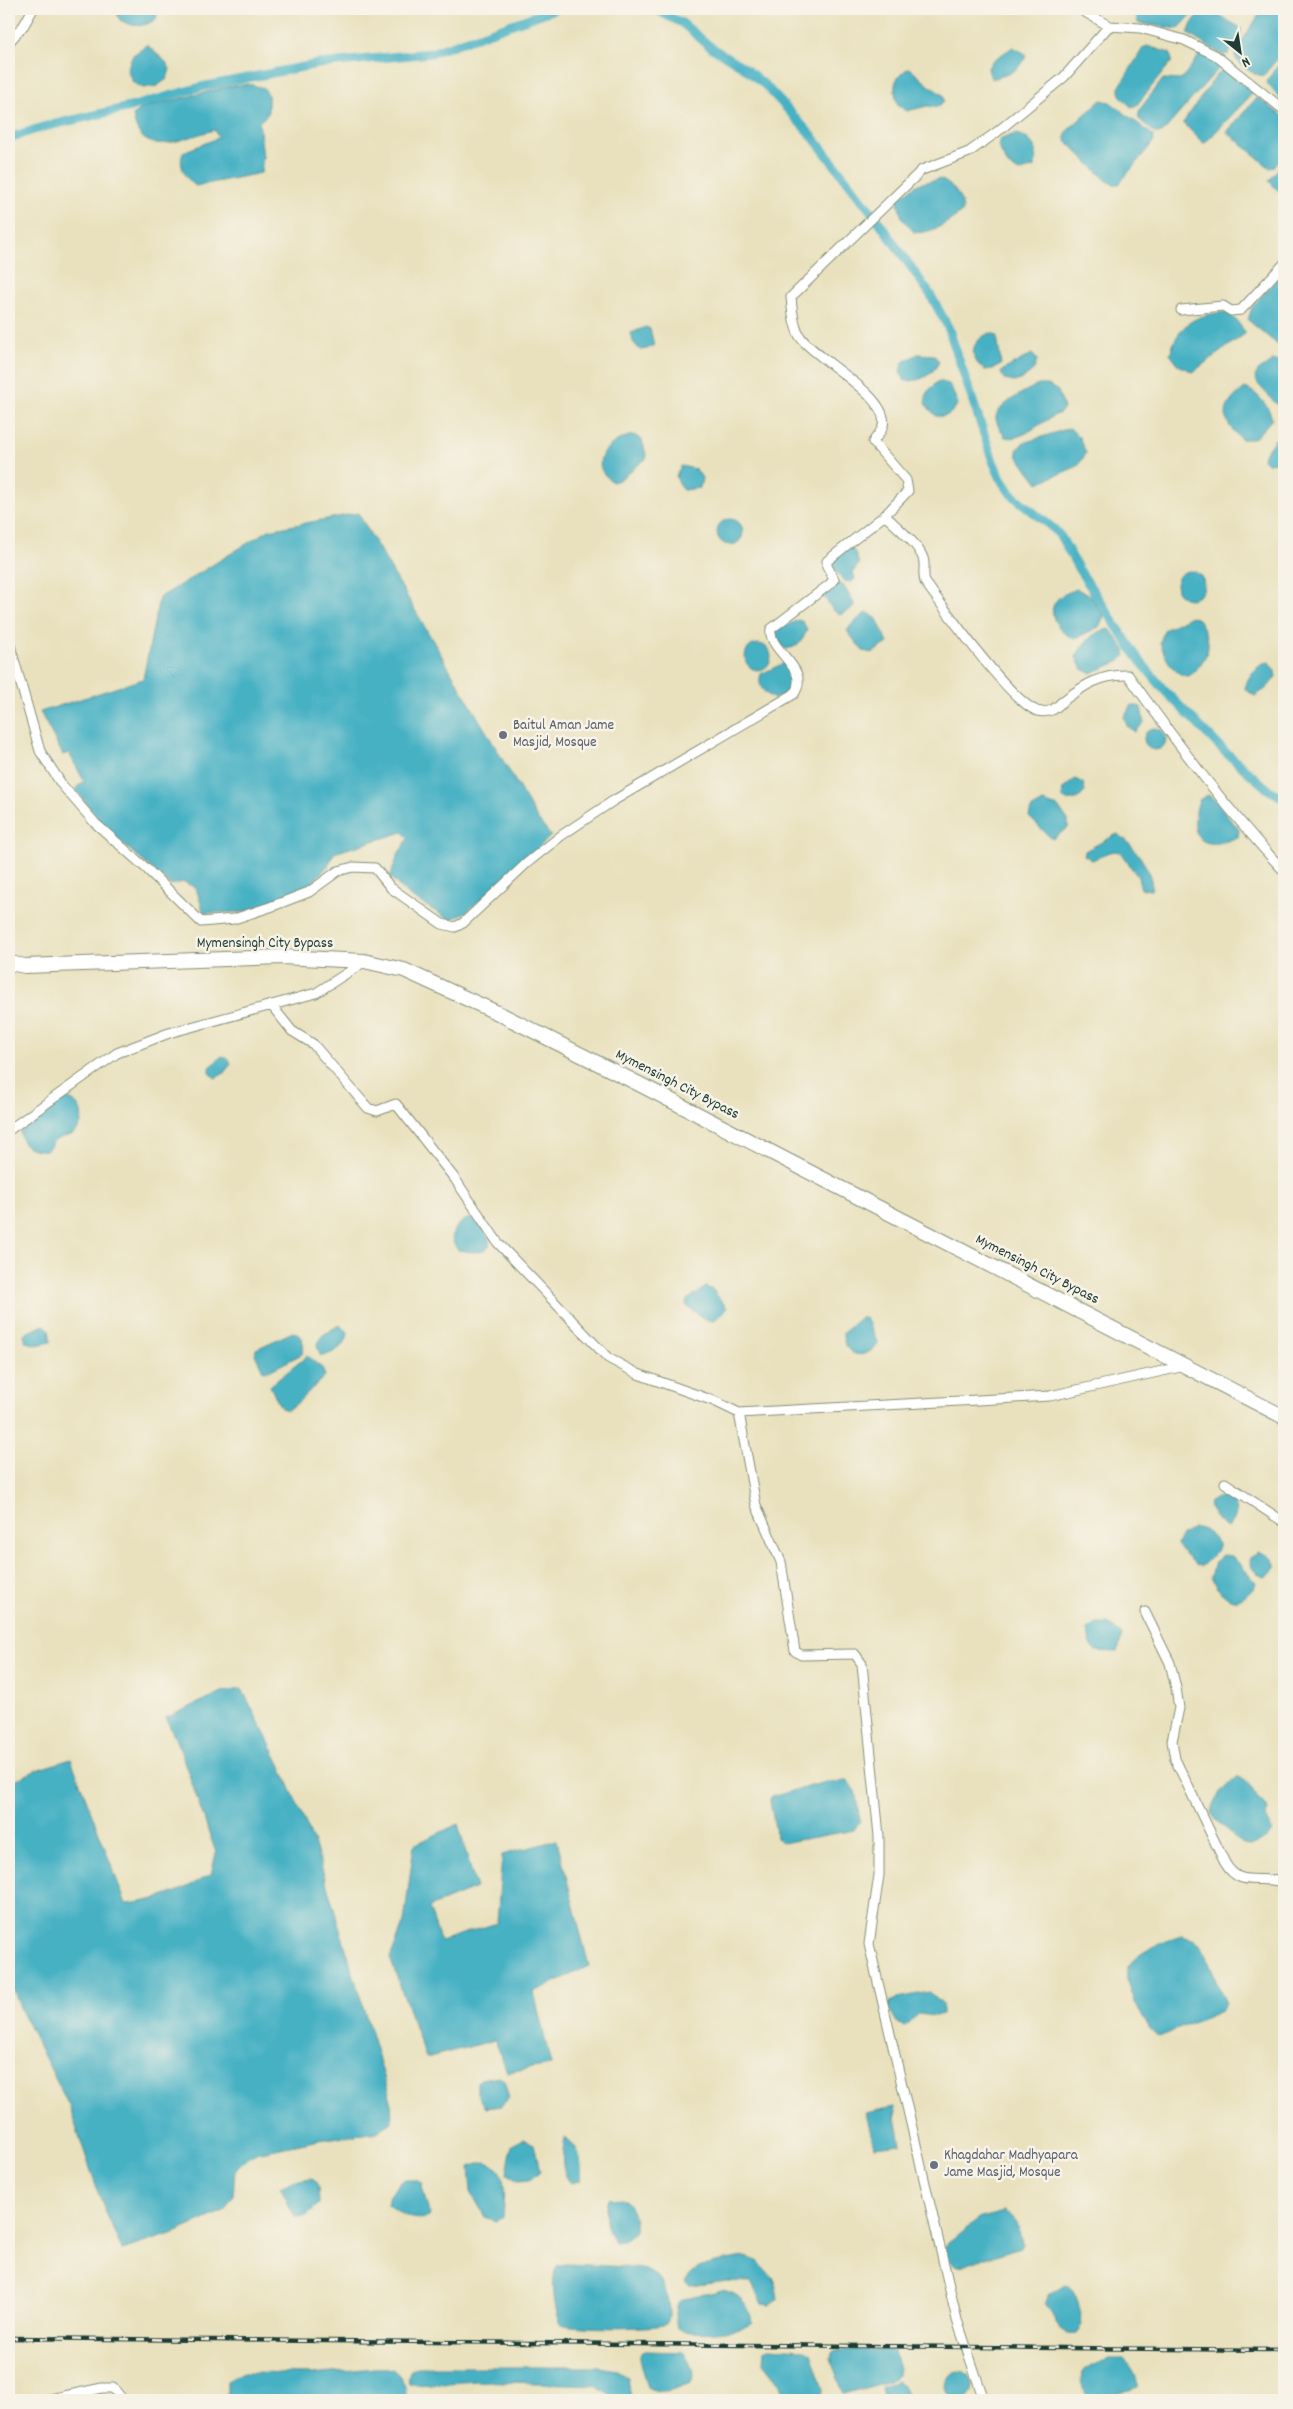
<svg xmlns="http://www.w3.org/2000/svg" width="1293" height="2409" font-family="Dekko,sans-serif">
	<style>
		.water { fill: #46b1c4; stroke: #32777c }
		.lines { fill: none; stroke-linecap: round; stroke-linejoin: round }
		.canal { stroke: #46b1c4; stroke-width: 9 }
		.minor-casing { stroke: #848f78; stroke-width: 11 }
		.highway-casing { stroke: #848f78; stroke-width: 16 }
		.minor { stroke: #fff; stroke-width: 9 }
		.highway { stroke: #fff; stroke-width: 14 }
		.rail-casing { stroke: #1f3d34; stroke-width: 4.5 }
		.rail { stroke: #f7f3e8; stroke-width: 2.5; stroke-dasharray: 8; stroke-linecap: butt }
		.worship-dot { fill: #6b7280; stroke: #f7f3e8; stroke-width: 2 }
		.labels { text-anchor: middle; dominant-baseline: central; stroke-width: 5; stroke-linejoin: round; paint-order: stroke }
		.worship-label { font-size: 15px; fill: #5b616d; stroke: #f7f3e8; text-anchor: start }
		.street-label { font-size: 15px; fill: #1f3d34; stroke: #f7f3e8 }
	</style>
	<rect width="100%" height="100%" fill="#f7f3e8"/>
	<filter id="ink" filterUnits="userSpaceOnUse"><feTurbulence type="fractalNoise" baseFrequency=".02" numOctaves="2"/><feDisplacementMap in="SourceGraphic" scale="10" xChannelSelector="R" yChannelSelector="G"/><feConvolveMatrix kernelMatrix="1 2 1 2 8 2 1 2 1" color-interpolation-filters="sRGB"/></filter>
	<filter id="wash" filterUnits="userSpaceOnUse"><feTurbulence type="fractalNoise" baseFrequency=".0096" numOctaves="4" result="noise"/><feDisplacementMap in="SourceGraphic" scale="20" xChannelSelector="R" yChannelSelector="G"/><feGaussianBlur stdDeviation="1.12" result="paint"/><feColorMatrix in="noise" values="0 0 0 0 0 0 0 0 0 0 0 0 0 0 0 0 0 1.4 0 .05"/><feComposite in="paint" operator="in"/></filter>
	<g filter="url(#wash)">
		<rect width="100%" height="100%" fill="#e9e1bd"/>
		<path class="water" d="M 115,9 L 158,9 L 156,19 C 143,28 133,27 120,20 Z
			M 1142,9 L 1197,9 L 1178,29 L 1138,23 L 1136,17 Z
			M 1207,9 L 1241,28 L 1241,35 L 1229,54 L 1222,55 L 1188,34 C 1190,24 1198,13 1207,9 Z
			M 1263,9 L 1284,9 L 1284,51 L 1263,76 C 1252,74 1233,63 1235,51 Z
			M 147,45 L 166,62 L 170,69 L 167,79 L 157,86 L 143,88 L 133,82 L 127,70 L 132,56 Z
			M 1147,46 L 1170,53 L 1172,61 L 1136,106 L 1131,107 L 1120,95 L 1119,88 L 1143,48 Z
			M 1013,47 L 1026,54 C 1023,70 1006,76 991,79 L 988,68 L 992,61 Z
			M 1201,53 L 1209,54 L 1220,64 L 1218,69 L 1162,133 L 1155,133 L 1138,118 L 1140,109 L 1163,79 L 1181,80 Z
			M 1284,57 L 1284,104 L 1266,82 Z
			M 909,68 L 931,87 L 943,95 L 944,101 L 938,107 L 927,106 L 907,111 L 898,105 C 893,88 892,78 909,68 Z
			M 1227,70 L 1254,92 L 1205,143 L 1202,142 L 1183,123 L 1216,76 L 1222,71 Z
			M 248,84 L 264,88 L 268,95 L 268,114 L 259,122 L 263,157 L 261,173 L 196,186 C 185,179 178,165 183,152 L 218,138 L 215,130 C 185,136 140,164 133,115 L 142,108 L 227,87 Z
			M 1257,97 L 1284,117 L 1284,155 L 1274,167 L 1270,168 L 1227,132 Z
			M 1101,100 L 1110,102 L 1153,135 L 1154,141 L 1119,184 L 1113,184 L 1106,180 L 1067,142 L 1065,137 L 1068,130 Z
			M 1015,134 C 1031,136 1042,152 1034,167 L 1019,172 L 1008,165 L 998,147 L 1001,139 Z
			M 1284,161 L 1284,197 L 1269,181 Z
			M 940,179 C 953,185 962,196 963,211 C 951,221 930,235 914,232 L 902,218 L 897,199 L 918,184 Z
			M 1284,270 L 1284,350 L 1248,320 L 1252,307 Z
			M 1226,312 L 1236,320 L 1246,333 L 1193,372 L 1178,365 L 1170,354 C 1179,323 1195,315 1226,312 Z
			M 646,327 L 650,329 L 654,345 L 647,349 L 640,350 L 633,342 L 631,333 Z
			M 990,333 L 997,335 L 1001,365 L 993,369 L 985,370 C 967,358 971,340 990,333 Z
			M 918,354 L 934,355 L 939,362 C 932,376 921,381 905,381 L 900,372 L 903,362 Z
			M 1032,354 L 1037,359 C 1036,372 1026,378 1014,382 L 1005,380 L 1001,373 L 1003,370 Z
			M 1273,361 L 1284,362 L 1284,404 L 1278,406 L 1258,384 L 1255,377 L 1258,371 Z
			M 938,381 L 949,384 L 958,403 C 952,414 948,417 936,416 L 925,404 L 927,392 Z
			M 1039,385 L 1048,385 L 1058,391 L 1064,408 L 1060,413 C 1043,419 1023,442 1005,437 C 1002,432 997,425 996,419 C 994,407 1029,388 1039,385 Z
			M 1245,388 C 1257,392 1269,406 1272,419 L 1254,439 L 1241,439 C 1220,419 1221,406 1245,388 Z
			M 1070,428 L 1079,437 L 1086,453 L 1078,466 L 1038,483 L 1018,457 L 1017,450 L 1023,443 Z
			M 1282,430 L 1284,430 L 1284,456 L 1277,462 L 1267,463 L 1263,459 L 1264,454 Z
			M 634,435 L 642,440 L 647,458 L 619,480 L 613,482 C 584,463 610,439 634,435 Z
			M 681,466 L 696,469 L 702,478 L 700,488 L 684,490 L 680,486 L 676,476 Z
			M 358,513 L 538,820 L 551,836 L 468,911 L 450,920 L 408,895 L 390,877 L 397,857 L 408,838 L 403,832 L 334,853 L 328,866 L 312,883 L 245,912 L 204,913 L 196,888 L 184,882 L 170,885 L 106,829 L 75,789 L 84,781 L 69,753 L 63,755 L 40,712 L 143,679 L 159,598 L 269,530 Z
			M717 532a13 13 0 1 1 26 0a13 13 0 1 1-26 0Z
			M 848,546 L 855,552 L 859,564 L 853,572 L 855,579 L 851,582 L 844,581 L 830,565 L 831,560 Z
			M1176 585a14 14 0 1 1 28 0a14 14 0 1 1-28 0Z
			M 838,583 L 844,586 L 854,604 L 853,608 L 840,615 L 833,610 L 823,596 L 826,591 Z
			M 1077,589 L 1091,596 L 1104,616 L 1099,627 L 1074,639 C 1062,634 1045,615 1056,601 C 1061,594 1070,592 1077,589 Z
			M 867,612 L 877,619 L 888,643 L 872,653 L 863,651 L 847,631 L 851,625 Z
			M 1191,616 L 1198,619 C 1214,643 1211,656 1189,676 C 1173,676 1165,656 1160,643 L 1164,630 Z
			M 798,620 L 803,622 L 807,629 C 803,641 798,648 785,649 L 777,640 L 776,630 Z
			M 1110,629 L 1125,650 L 1125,656 L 1120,661 L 1091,673 L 1082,669 L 1076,657 C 1084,642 1093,631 1110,629 Z
			M745 657a13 13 0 1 1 26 0a13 13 0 1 1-26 0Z
			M 1269,662 L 1275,671 L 1276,677 L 1267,688 L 1255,696 L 1245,689 C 1247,677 1257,664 1269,662 Z
			M 784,663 L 793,673 L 794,686 L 789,692 L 774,699 C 764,693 757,686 761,674 Z
			M 1132,705 L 1141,707 L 1144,723 L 1135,732 L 1127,726 L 1124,717 Z
			M1144 739a11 11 0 1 1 22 0a11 11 0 1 1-22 0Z
			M 1075,779 L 1083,783 L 1085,792 C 1079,799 1071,803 1062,798 L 1063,789 Z
			M 1208,795 L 1217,802 L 1239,830 L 1238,837 C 1201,853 1187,838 1199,800 Z
			M 1043,802 L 1058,807 L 1068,820 L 1068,828 L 1052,839 L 1029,817 L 1031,809 Z
			M 1117,834 C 1131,840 1156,875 1151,890 L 1141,889 L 1138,877 L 1120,852 C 1108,849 1103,856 1092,860 L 1084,855 L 1085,851 Z
			M 222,1056 L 229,1059 L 231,1064 L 223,1074 L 215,1078 L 210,1073 L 210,1067 Z
			M 69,1099 C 84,1105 86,1124 73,1134 C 67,1137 59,1137 54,1141 C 51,1144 51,1147 46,1150 C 32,1151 22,1148 20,1132 C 30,1123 57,1100 69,1099 Z
			M 469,1218 C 480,1223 491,1234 489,1247 C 479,1254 470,1252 458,1250 C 446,1236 454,1226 469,1218 Z
			M 706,1287 L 713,1290 L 727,1308 L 721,1315 L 712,1321 L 704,1319 L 686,1305 L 687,1300 Z
			M 860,1318 L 866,1318 L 878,1344 C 864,1362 843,1356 843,1333 Z
			M 44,1325 L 49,1329 L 51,1342 L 36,1345 L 26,1342 L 24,1334 Z
			M 339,1325 L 348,1332 C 348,1345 334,1353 323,1356 L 320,1355 L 317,1345 L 323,1335 Z
			M 293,1332 C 302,1334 306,1346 302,1354 L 271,1370 L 263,1371 L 255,1354 L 256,1349 Z
			M 307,1356 L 322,1368 L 325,1376 L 294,1406 L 287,1410 L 281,1408 L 270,1386 Z
			M 1217,1498 L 1223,1498 L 1234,1503 C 1238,1513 1235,1522 1227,1528 L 1219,1522 L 1209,1507 L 1210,1502 Z
			M 1193,1528 C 1203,1527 1213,1535 1218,1544 L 1218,1550 L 1202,1566 L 1196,1565 L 1177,1545 L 1181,1536 Z
			M 1258,1552 C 1267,1554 1276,1558 1275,1569 L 1265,1577 C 1256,1575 1249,1567 1250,1557 Z
			M 1223,1555 L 1232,1556 L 1256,1582 L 1254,1588 C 1249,1593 1244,1599 1237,1600 C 1227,1602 1214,1586 1211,1577 L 1215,1562 Z
			M 1097,1624 L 1109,1624 L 1122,1635 L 1118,1652 L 1095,1651 L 1090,1644 L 1088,1630 Z
			M 242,1689 L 280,1764 L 315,1845 L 391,2100 L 392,2122 L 377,2132 L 325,2139 L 256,2153 L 244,2160 L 235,2170 L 233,2196 L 224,2211 L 174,2233 L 122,2250 L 101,2201 L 69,2106 L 21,2010 L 9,1978 L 9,1783 L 39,1769 L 71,1759 L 126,1904 C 158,1901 183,1891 211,1874 L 216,1853 L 181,1752 L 166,1718 L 222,1692 Z
			M 1239,1777 C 1250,1783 1249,1785 1255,1794 C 1259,1800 1265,1801 1268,1810 L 1265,1817 L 1272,1830 C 1271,1835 1266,1839 1261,1841 C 1245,1850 1238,1842 1227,1830 C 1221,1824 1215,1821 1211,1812 C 1213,1799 1228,1782 1239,1777 Z
			M 848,1781 L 855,1790 L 860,1821 L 854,1830 L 782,1843 L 777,1838 L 770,1801 L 771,1797 L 826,1782 Z
			M 458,1824 L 476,1888 L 429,1907 L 440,1941 L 497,1923 L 502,1855 L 557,1840 L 589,1966 L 534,1992 L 551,2065 L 507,2072 L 495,2040 L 426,2058 L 390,1958 L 404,1922 L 414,1845 Z
			M 1182,1936 L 1193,1939 L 1202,1946 L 1226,2004 L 1221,2011 L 1159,2037 C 1148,2029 1142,2017 1137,2005 C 1132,1995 1125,1982 1127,1971 C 1130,1954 1167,1940 1182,1936 Z
			M 929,1992 L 942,2004 L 942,2014 L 935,2016 L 918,2014 L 906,2026 L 898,2024 L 888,2007 L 890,2002 L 898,1998 Z
			M 500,2076 L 504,2080 L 509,2098 L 501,2106 L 486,2108 L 477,2093 L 477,2082 L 481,2079 Z
			M 894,2107 L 901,2144 L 874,2147 L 866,2113 Z
			M 565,2138 C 581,2146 582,2165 581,2181 L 571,2183 C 560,2172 562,2153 565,2138 Z
			M 524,2139 L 534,2144 L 540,2171 L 530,2180 L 518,2181 L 507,2174 L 512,2145 Z
			M 485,2162 C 509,2166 505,2197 503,2217 L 496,2221 L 485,2217 L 471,2192 L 469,2167 Z
			M 311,2178 L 314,2179 L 318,2186 L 319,2204 L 306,2216 L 295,2217 L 280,2187 L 293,2181 Z
			M 403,2180 L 416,2180 L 421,2183 L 429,2213 L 428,2217 C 415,2223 398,2213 388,2205 L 390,2195 Z
			M 622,2198 C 632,2203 636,2220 635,2231 L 623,2242 L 615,2243 C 605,2230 603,2213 608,2199 Z
			M 1005,2212 C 1017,2219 1021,2231 1023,2244 L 1021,2247 L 964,2265 L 957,2266 L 947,2259 L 946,2246 L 948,2242 L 981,2218 Z
			M 744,2257 C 765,2260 776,2279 778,2299 L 770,2305 L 762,2304 L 751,2282 L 727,2281 L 690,2286 L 685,2282 C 695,2262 724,2261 744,2257 Z
			M 567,2264 C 583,2265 641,2266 652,2272 C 661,2277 664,2288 667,2298 C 669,2307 671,2316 666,2324 C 655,2329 573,2329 562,2324 C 554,2316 550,2273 558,2265 Z
			M 1066,2284 C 1077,2291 1081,2313 1083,2325 L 1077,2333 C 1057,2337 1054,2314 1045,2303 L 1050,2294 Z
			M 721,2290 C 739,2292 750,2305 752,2323 C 741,2332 686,2337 677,2327 C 667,2290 697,2299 721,2290 Z
			M 768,2348 L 805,2350 L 811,2353 L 823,2389 L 822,2400 L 786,2400 L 779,2383 L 763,2363 L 764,2350 Z
			M 835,2350 L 888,2350 L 893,2352 L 899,2368 L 898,2375 L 893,2380 L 844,2394 L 830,2358 L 831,2352 Z
			M 645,2351 L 683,2352 C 690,2359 696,2374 691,2383 C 676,2388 662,2396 648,2387 L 640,2359 L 640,2354 Z
			M 1110,2359 L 1124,2359 C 1132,2367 1138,2375 1137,2387 L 1097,2400 L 1089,2399 C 1071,2373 1087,2366 1110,2359 Z
			M 418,2367 L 599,2367 L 618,2370 L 628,2378 L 631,2400 L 611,2400 L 606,2392 L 596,2385 L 477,2381 L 415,2385 L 409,2383 L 408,2377 L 411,2369 Z
			M 375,2368 C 380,2368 387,2367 392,2369 C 401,2374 410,2391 404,2400 L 227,2400 L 227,2382 L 233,2376 L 243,2373 L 311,2374 Z
			M945 2386a14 14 0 1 1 28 0a14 14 0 1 1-28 0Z
			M 897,2381 L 903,2385 L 909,2400 L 884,2400 L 881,2387 Z"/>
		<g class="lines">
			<path class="canal" d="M 654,9 L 682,23 L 712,48 L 742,66 L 766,86 L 812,136 L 877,219 L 930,294 L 948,327 L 993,461 L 1001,479 L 1011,494 L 1054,529 L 1061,537 L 1078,568 L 1137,657 L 1165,691 L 1224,751 L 1269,790 L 1284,798
				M 9,138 L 43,127 L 130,107 L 201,87 L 318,64 L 431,53 L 555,9"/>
		</g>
	</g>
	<g filter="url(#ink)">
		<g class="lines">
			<g class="minor-casing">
				<path id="minor" d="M 1080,9 L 1109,26 L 1140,28 L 1184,40 L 1215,55 L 1284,110
					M 9,42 L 24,25 L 33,9
					M 1181,310 L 1223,306 L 1231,311 L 1241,310 L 1284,264
					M 885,515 C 897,528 917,542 923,558 C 926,565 922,572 925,582 C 945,609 1009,700 1037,711 C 1041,712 1047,712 1052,710 C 1056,708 1060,704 1063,701 C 1084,685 1102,674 1128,675 C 1177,743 1227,810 1284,871
					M 9,642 L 40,751 L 62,785 L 95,823 L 148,870 L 201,922 L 234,919 L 270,907 L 309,892 L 338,871 L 353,867 L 375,868 L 391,888 L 442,924 L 455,927 L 463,923 L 527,863 L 562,835 L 613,801 L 794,694 C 812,668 767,651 771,629 L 830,584 L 834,579 L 827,566 L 827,561 L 885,515 L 908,491 L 906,480 L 873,442 C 876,437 882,431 883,426 C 891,396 812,358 799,335 C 793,324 792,308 791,297 L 922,170 L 969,152 L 997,132 L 1064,77 L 1109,26
					M 272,1006 L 292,1031 L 313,1044 L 368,1108 L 377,1111 L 396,1104 L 455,1179 L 498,1243 L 608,1358 L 638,1374 L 714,1401 L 739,1413 L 1050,1396 L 1185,1366
					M 9,1130 L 117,1053 L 169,1033 L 316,993 L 364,962
					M 739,1413 L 756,1505 L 781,1562 L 795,1651 L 801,1655 L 855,1654 L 862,1664 L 879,1836 L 879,1875 L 869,1944 L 957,2320 L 984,2400
					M 1225,1483 L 1284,1522
					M 1145,1612 L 1170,1663 L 1176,1688 L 1179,1708 L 1172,1741 L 1175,1759 L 1225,1863 C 1241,1890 1260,1873 1284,1883
					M 46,2400 L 102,2388 L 113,2388 L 123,2400"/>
			</g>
			<g class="highway-casing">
				<path id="highway" d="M 9,963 L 25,966 L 281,957 L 364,961 L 404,970 L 500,1014 L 641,1085 L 1284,1417"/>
			</g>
			<use href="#minor" class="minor"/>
			<use href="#highway" class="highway"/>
			<g class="rail-casing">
				<path id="rail" d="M 9,2338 L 1284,2350"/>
			</g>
			<use href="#rail" class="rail"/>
		</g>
	</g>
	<g class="worship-dot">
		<circle cx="503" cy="735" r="5"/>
		<circle cx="934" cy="2165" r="5"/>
	</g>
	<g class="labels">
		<g class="worship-label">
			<text x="513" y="726">Baitul Aman Jame<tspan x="513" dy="17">Masjid, Mosque</tspan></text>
			<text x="944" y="2156">Khagdahar Madhyapara<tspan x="944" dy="17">Jame Masjid, Mosque</tspan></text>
		</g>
		<g class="street-label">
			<text x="265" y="944">Mymensingh City Bypass</text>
			<text transform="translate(677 1085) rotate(27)">Mymensingh City Bypass</text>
			<text transform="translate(1037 1270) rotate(27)">Mymensingh City Bypass</text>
		</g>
	</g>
	<rect width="1293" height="2409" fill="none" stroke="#f7f3e8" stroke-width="30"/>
	<g transform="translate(1240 52) rotate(150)" stroke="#f7f3e8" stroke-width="4" paint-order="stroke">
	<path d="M0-4L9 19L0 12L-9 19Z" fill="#1f3d34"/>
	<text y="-8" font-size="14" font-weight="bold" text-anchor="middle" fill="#1f3d34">N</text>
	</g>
</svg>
